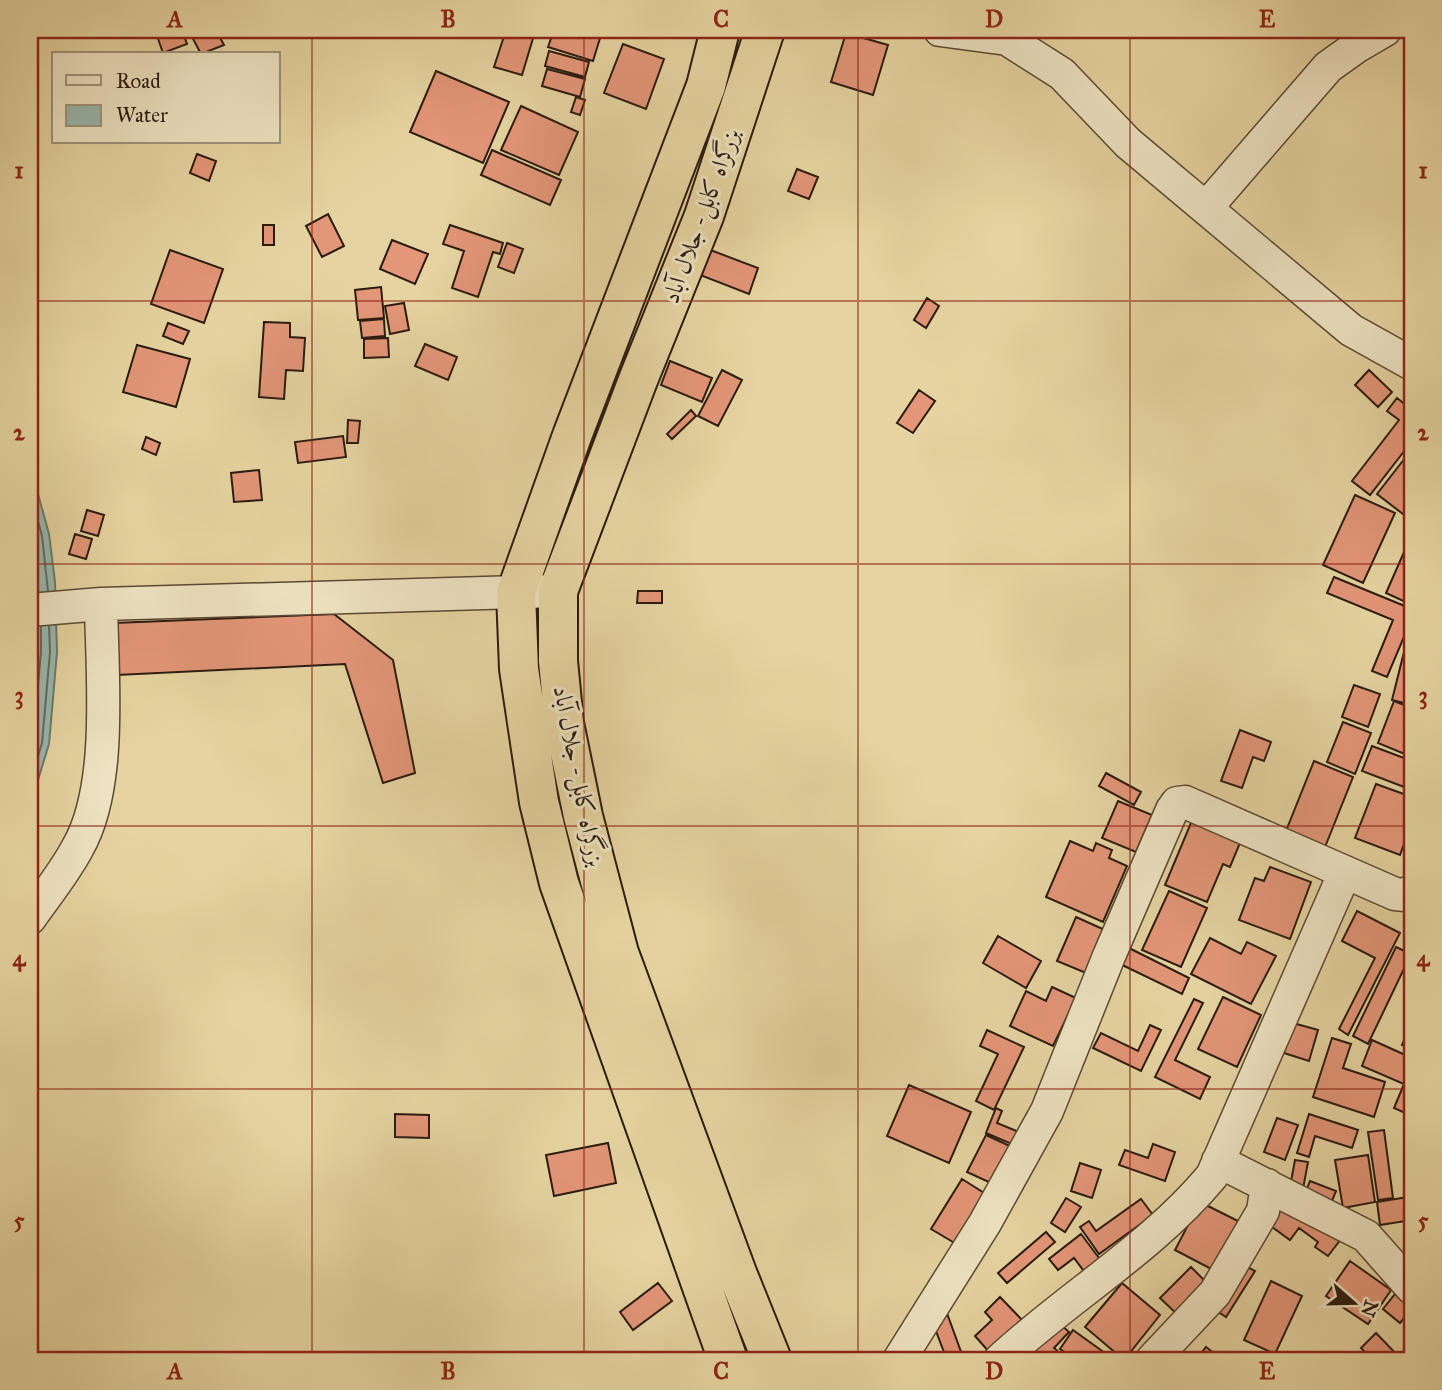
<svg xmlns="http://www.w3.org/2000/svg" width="1442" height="1390" font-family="'IM FELL Great Primer',Amiri,serif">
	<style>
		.water { fill: #97b7ac; stroke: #6c796e; stroke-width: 2 }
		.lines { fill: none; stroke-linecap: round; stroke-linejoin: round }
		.shore { stroke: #61695e; stroke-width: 2 }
		.building { fill: #e39678; stroke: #2b1b10; stroke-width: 2 }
		.minor-casing { stroke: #5a4934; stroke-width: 35 }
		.highway-casing { stroke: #2b1b10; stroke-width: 42 }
		.minor { stroke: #eee3c2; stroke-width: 32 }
		.highway { stroke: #e5d4a1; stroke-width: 38 }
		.grid { fill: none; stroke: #8f2418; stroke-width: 2; stroke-opacity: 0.55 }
		.labels { text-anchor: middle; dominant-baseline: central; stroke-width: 6; stroke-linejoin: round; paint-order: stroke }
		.street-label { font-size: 24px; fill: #2b1b10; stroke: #eee3c2 }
		.neatline { fill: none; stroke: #8f2418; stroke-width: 2.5 }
		.grid-label { font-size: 23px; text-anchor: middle; font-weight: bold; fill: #8f2418 }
	</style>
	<rect width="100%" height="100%" fill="#e5d4a1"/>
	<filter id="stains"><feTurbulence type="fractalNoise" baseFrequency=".00286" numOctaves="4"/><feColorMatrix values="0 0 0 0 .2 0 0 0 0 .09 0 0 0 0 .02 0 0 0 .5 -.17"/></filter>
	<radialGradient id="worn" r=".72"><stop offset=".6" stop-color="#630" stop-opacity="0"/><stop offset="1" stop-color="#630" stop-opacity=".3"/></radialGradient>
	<path class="water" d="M 30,465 L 49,534 L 55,582 L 57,652 L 49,744 L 30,806 Z"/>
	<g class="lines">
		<path class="shore" d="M 30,492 L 42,536 L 48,591
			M 30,753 L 33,741 L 41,652 L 41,627
			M 30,782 L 42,743 L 50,652 L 49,626"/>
	</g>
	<path class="building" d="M 155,30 L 182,30 L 187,44 L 163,53 Z
		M 196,30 L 216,30 L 224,45 L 201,54 L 190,33 Z
		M 506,30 L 517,30 L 534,35 L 522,75 L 494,67 Z
		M 554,30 L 583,30 L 601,35 L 593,61 L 548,47 Z
		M 846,33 L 888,45 L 873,95 L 831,82 Z
		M 623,44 L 664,59 L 646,109 L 604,93 Z
		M 549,51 L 589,62 L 585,77 L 545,66 Z
		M 547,69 L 585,79 L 580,97 L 542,86 Z
		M 436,71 L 509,102 L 483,163 L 410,132 Z
		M 576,97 L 585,100 L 580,115 L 571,112 Z
		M 521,106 L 578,132 L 559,175 L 501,150 Z
		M 492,150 L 561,180 L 550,205 L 481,175 Z
		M 197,154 L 216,161 L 209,181 L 190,173 Z
		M 797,169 L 818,177 L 809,199 L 788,191 Z
		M 328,214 L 344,246 L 322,257 L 306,226 Z
		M 263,225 L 274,225 L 274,245 L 263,245 Z
		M 450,225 L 503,243 L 500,254 L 493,252 L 478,297 L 452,288 L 464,251 L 443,244 Z
		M 392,240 L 428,254 L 415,284 L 380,269 Z
		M 507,243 L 523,249 L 514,273 L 498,267 Z
		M 705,248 L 758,268 L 749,294 L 695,273 Z
		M 170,250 L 223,269 L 204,323 L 151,304 Z
		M 381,287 L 384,318 L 358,320 L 355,290 Z
		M 927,298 L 939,306 L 926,328 L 914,320 Z
		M 404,303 L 409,330 L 390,334 L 385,306 Z
		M 384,319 L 385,336 L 362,338 L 360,321 Z
		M 264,322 L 290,323 L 290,337 L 305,338 L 303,371 L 286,370 L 284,399 L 259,397 Z
		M 168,323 L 189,331 L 183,344 L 163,336 Z
		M 388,338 L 389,357 L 364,358 L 364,339 Z
		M 425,344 L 457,357 L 448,380 L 415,366 Z
		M 137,345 L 190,359 L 176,407 L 123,392 Z
		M 670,361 L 712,378 L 702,402 L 661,385 Z
		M 722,370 L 742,380 L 718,426 L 698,416 Z
		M 1369,370 L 1392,392 L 1378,407 L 1355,385 Z
		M 919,390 L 935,401 L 913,433 L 897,423 Z
		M 1397,398 L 1412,410 L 1412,441 L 1370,495 L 1352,481 L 1399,420 L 1387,411 Z
		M 691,410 L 696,416 L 672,439 L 667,434 Z
		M 348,420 L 360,421 L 358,443 L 347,443 Z
		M 343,436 L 346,457 L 298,463 L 295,442 Z
		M 146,437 L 160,443 L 156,455 L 142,449 Z
		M 1409,453 L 1412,456 L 1412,521 L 1377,494 Z
		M 259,470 L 262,500 L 234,502 L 231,473 Z
		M 1355,495 L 1395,513 L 1363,583 L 1323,565 Z
		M 87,510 L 104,515 L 98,536 L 81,531 Z
		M 75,534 L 92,539 L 86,559 L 69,554 Z
		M 1412,534 L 1412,605 L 1386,593 Z
		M 1334,577 L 1412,609 L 1412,634 L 1406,632 L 1387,677 L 1372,671 L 1393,620 L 1327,593 Z
		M 638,591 L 662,591 L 662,603 L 637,603 Z
		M 334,614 L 393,660 L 415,773 L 383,783 L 345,664 L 117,675 L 114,623 Z
		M 1404,652 L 1412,654 L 1412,705 L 1392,700 Z
		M 1354,685 L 1380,694 L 1368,727 L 1342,717 Z
		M 1394,701 L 1412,708 L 1412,757 L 1378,743 Z
		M 1343,722 L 1371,733 L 1355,774 L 1327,762 Z
		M 1240,730 L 1271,742 L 1264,761 L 1253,757 L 1242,788 L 1221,781 Z
		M 1372,746 L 1412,761 L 1412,790 L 1362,771 Z
		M 1314,761 L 1353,777 L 1325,847 L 1286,831 Z
		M 1106,773 L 1141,792 L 1134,805 L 1099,786 Z
		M 1376,784 L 1412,797 L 1412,822 L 1400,855 L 1355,838 Z
		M 1118,801 L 1152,815 L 1136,852 L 1102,838 Z
		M 1193,818 L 1242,838 L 1230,867 L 1223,864 L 1207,902 L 1165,885 Z
		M 1070,841 L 1093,851 L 1096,843 L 1112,850 L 1109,858 L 1127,866 L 1103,922 L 1046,897 Z
		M 1270,867 L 1311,882 L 1290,939 L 1239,920 L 1255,878 L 1264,881 Z
		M 1169,891 L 1207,908 L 1181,967 L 1142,950 Z
		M 1357,911 L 1400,933 L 1348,1035 L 1339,1029 L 1375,958 L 1342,941 Z
		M 1076,917 L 1105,930 L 1086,973 L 1057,961 Z
		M 998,936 L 1041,961 L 1026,988 L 983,963 Z
		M 1210,938 L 1241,954 L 1247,942 L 1276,956 L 1251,1004 L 1191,974 Z
		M 1125,946 L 1189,978 L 1182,994 L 1116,962 Z
		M 1396,947 L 1411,954 L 1368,1044 L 1353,1036 Z
		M 1052,987 L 1076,998 L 1053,1046 L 1010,1026 L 1026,991 L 1046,1001 Z
		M 1223,997 L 1261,1015 L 1237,1067 L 1198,1049 Z
		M 1194,999 L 1203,1003 L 1175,1060 L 1210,1077 L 1200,1099 L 1155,1077 Z
		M 1412,1021 L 1412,1049 L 1402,1045 Z
		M 1293,1023 L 1318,1030 L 1309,1061 L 1284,1053 Z
		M 1150,1025 L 1161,1030 L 1141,1071 L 1093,1048 L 1101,1033 L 1138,1051 Z
		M 987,1030 L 1024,1047 L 994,1110 L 976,1101 L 998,1054 L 980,1046 Z
		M 1332,1038 L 1351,1044 L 1343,1068 L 1385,1082 L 1374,1117 L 1313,1097 Z
		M 1372,1040 L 1412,1058 L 1412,1116 L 1394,1108 L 1404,1084 L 1362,1066 Z
		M 909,1085 L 971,1112 L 949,1163 L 887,1136 Z
		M 996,1108 L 1002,1111 L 997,1123 L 1019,1132 L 1014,1145 L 986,1133 Z
		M 395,1114 L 429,1115 L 429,1138 L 395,1137 Z
		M 1309,1114 L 1358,1130 L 1352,1148 L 1315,1136 L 1309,1157 L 1297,1153 Z
		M 1277,1118 L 1298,1125 L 1285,1160 L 1264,1152 Z
		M 1384,1130 L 1393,1198 L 1378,1200 L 1368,1132 Z
		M 986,1135 L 1012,1147 L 993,1184 L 967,1172 Z
		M 608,1143 L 616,1183 L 554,1196 L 546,1155 Z
		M 1153,1144 L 1175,1152 L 1165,1181 L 1119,1165 L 1125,1150 L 1148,1158 Z
		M 1368,1155 L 1375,1202 L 1343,1208 L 1335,1160 Z
		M 1295,1160 L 1308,1162 L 1303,1189 L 1290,1187 Z
		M 1080,1163 L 1101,1170 L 1092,1198 L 1071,1191 Z
		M 962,1179 L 989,1196 L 958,1245 L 931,1229 Z
		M 1310,1181 L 1336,1191 L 1329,1208 L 1303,1198 Z
		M 1283,1197 L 1341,1239 L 1328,1256 L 1315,1247 L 1318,1242 L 1299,1228 L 1290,1240 L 1265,1222 Z
		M 1408,1197 L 1412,1220 L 1380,1225 L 1377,1202 Z
		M 1066,1198 L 1081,1207 L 1065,1232 L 1051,1223 Z
		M 1141,1199 L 1153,1215 L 1099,1254 L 1080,1227 L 1089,1221 L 1096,1231 Z
		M 1200,1202 L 1242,1223 L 1217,1272 L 1175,1250 Z
		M 1046,1232 L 1055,1242 L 1007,1283 L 998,1273 Z
		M 1081,1234 L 1102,1262 L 1086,1274 L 1074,1258 L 1058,1270 L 1049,1259 Z
		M 1350,1261 L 1391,1290 L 1368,1324 L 1326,1296 Z
		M 1242,1264 L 1255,1271 L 1226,1317 L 1214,1309 Z
		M 1191,1267 L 1208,1284 L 1179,1316 L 1160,1298 Z
		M 1271,1281 L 1302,1296 L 1275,1354 L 1244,1340 Z
		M 658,1283 L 672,1301 L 633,1330 L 620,1312 Z
		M 1122,1283 L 1160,1315 L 1124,1360 L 1085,1327 Z
		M 1395,1294 L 1412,1309 L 1400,1323 L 1383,1309 Z
		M 1000,1297 L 1024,1322 L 990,1353 L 975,1336 L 992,1320 L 985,1312 Z
		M 944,1305 L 964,1360 L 947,1360 L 931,1318 Z
		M 1057,1321 L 1069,1332 L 1054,1348 L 1062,1355 L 1057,1360 L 1020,1360 Z
		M 1073,1330 L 1109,1356 L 1106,1360 L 1061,1360 L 1066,1353 L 1060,1349 Z
		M 1376,1333 L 1402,1360 L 1373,1360 L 1361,1348 Z
		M 1206,1347 L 1223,1360 L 1196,1360 Z"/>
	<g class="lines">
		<g class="minor-casing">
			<path id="minor" d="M 940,30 L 1007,39 L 1062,74 L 1128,143 L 1351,330 L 1412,364
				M 1206,208 L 1328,67 L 1356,47 L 1385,30
				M 30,610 L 101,604 L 558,591
				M 30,918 C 46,895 65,872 78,847 C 113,786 102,674 101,604
				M 1218,1161 L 1366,1236 L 1412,1288
				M 899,1360 L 985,1223 L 1047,1111 L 1109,956 L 1172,810 L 1177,803 L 1185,802 L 1395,894 L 1405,895 L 1412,891
				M 1000,1360 C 1069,1296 1151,1249 1212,1176 L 1345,872
				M 1152,1360 L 1215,1293 L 1263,1211 L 1267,1185"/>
		</g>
		<g class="highway-casing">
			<path id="highway" d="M 720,30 L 706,86 L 572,436 L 516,593 L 519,669 L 539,802 L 559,883 L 728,1360
				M 765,30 L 704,216 L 638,380 L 558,591 L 558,661 L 564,723 L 583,816 L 619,953 L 737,1273 L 772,1360"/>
		</g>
		<use href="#minor" class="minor"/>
		<use href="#highway" class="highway"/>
	</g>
	<path class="grid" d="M 312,30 L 312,1360M 584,30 L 584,1360M 858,30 L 858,1360M 1130,30 L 1130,1360M 30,301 L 1412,301M 30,564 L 1412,564M 30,826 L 1412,826M 30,1089 L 1412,1089"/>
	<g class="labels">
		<g class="street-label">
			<text transform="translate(701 216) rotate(-70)">بزرگراه کابل- جلال آباد</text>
			<text transform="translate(579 776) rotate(79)">بزرگراه کابل- جلال آباد</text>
		</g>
	</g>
	<rect width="1442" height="1390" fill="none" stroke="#e5d4a1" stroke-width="77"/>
	<rect x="52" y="52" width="228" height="91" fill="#eee3c2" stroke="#a0937b" stroke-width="2"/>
	<rect x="66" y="75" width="35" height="10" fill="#eee3c2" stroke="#a0937b" stroke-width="2"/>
	<text x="116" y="88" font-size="21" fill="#2b1b10">Road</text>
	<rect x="66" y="105" width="35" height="21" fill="#97b7ac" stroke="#a0937b" stroke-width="2"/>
	<text x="116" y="122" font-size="21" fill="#2b1b10">Water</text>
	<g transform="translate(1354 1303) rotate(110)" stroke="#eee3c2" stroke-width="5" paint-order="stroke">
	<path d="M0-5L12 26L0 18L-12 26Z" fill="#2b1b10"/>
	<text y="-10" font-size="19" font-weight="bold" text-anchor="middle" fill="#2b1b10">N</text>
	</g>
	<rect x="38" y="38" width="1366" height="1314" class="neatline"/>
	<g class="grid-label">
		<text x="175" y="27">A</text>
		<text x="448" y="27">B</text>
		<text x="721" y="27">C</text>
		<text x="994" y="27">D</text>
		<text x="1267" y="27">E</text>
		<text x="19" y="178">1</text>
		<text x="1423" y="178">1</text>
		<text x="19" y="440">2</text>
		<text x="1423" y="440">2</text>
		<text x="19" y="703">3</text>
		<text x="1423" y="703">3</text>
		<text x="19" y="966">4</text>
		<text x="1423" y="966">4</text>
		<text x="19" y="1228">5</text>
		<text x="1423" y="1228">5</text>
		<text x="175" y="1379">A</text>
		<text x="448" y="1379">B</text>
		<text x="721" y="1379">C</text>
		<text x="994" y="1379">D</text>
		<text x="1267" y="1379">E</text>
	</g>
	<rect width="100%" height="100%" filter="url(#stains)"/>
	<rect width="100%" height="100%" fill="url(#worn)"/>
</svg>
